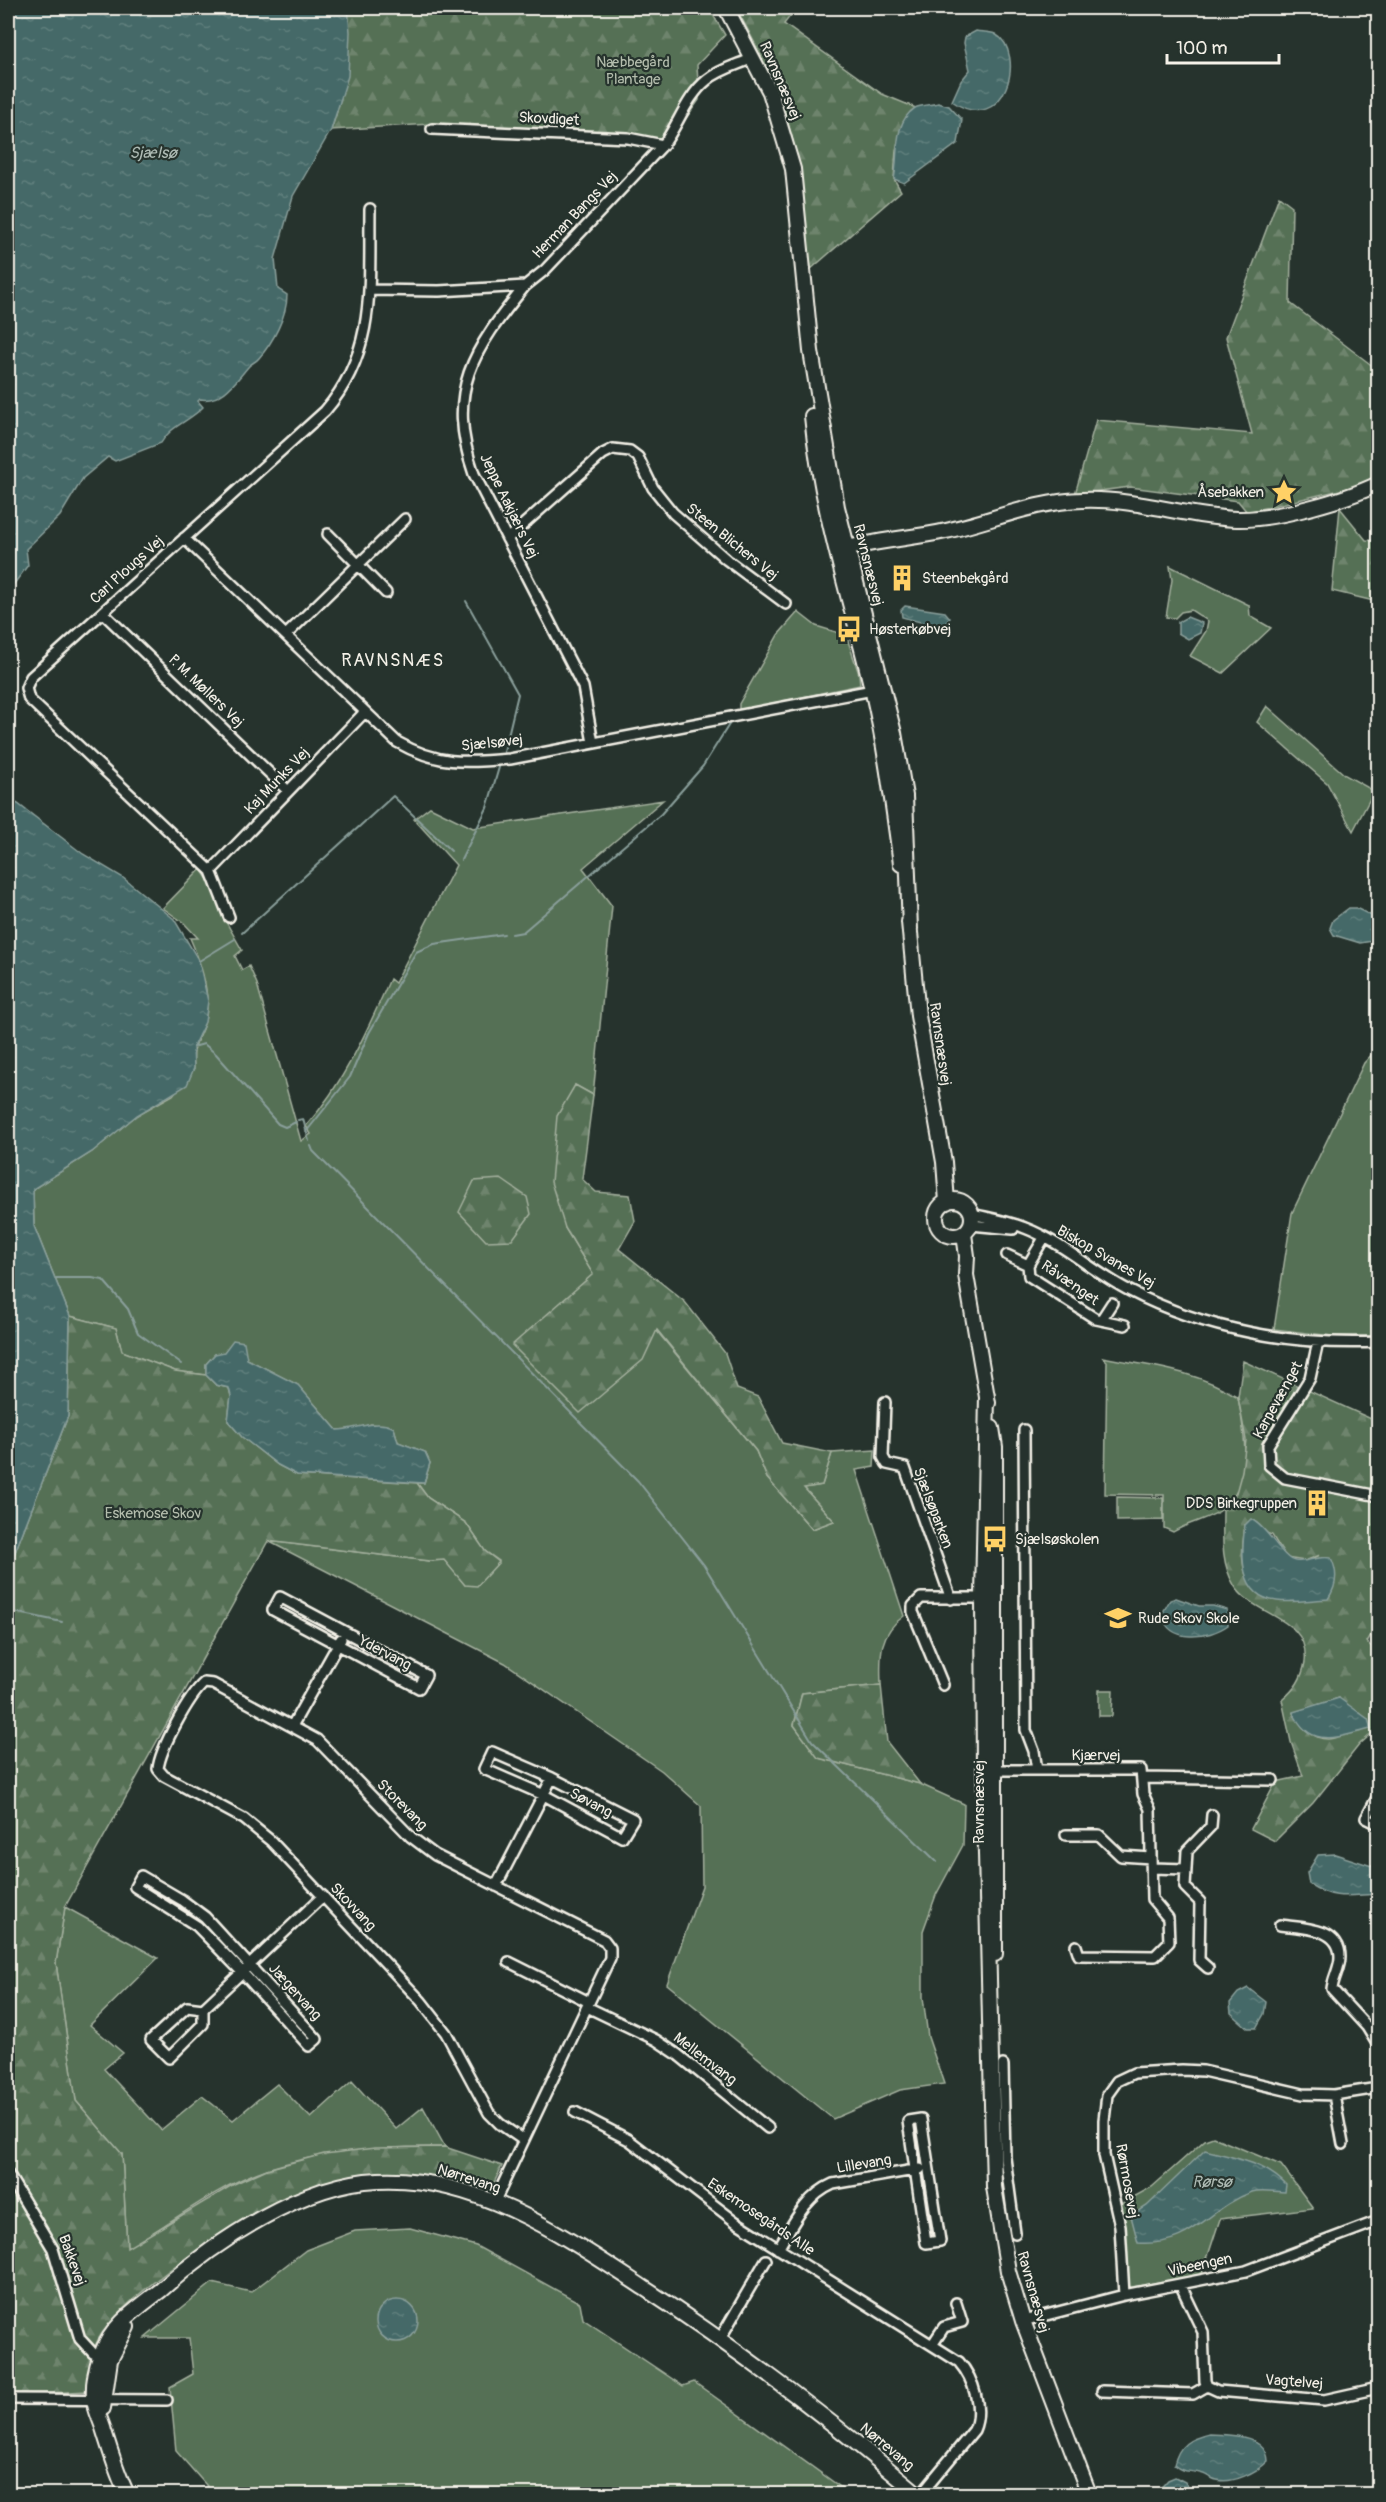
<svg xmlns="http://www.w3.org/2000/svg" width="1386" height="2502" font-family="Pangolin,sans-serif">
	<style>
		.green { fill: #556f55; stroke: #a4b09e; stroke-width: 1.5 }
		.forest { fill: url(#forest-firs); stroke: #a4b09e; stroke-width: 1.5; fill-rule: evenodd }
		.water { fill: url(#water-ripples); stroke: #8a9f9b; stroke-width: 1.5 }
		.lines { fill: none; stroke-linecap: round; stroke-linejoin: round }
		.stream { stroke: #8a9f9b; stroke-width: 2 }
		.street-casing { stroke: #f4f1e8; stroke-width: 14 }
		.secondary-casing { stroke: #f4f1e8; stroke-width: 18 }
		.street { stroke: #26332d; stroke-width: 9 }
		.secondary { stroke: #26332d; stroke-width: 14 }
		.labels { text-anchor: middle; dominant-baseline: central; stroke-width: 4.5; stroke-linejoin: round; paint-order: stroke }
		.park-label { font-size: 15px; fill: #b4bdad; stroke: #26332d }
		.street-label { font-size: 15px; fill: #f4f1e8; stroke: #26332d }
		.poi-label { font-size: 15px; fill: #f4f1e8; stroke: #26332d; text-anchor: start }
		.water-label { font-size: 16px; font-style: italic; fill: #aebbb4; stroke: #26332d }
		.quarter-label { font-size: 18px; letter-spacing: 1.5px; fill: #f4f1e8; stroke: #26332d }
	</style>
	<defs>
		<pattern id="forest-firs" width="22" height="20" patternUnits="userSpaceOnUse" patternTransform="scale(1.5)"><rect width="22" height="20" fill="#556f55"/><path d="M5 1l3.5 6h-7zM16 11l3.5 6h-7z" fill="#6e846d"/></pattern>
		<pattern id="water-ripples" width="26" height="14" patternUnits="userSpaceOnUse" patternTransform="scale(1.5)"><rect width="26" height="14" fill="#446967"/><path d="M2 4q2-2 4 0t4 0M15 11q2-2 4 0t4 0" fill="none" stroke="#607f7d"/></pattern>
	</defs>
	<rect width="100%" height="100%" fill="#26332d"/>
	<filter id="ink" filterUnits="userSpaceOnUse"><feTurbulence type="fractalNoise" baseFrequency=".0167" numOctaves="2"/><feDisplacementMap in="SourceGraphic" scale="12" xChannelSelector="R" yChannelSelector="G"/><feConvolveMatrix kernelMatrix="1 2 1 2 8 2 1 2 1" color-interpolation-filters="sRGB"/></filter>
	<g filter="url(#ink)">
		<path class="green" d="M 1170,566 L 1249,605 L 1250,616 L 1271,628 L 1223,673 L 1190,656 L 1206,631 L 1208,621 L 1191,610 L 1181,612 L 1175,618 L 1166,617 L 1172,580 Z
			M 798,612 L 816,626 L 846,635 L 859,674 L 860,685 L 739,710 L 739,704 L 778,635 Z
			M 1267,706 L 1345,775 L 1374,791 L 1353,831 L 1327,783 L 1257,722 Z
			M 663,800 L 583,868 L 612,906 L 593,1095 L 575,1085 L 565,1228 L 593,1274 L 656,1330 L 756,1451 L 767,1478 L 812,1529 L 834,1521 L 804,1488 L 822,1485 L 832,1453 L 875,1450 L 874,1467 L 856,1470 L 904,1616 C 878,1634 880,1657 881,1685 L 802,1693 L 794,1725 L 819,1758 L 920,1784 L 964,1804 L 963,1845 L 936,1895 L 923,1931 L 923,1997 L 928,2037 L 944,2084 L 900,2090 L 833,2119 L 667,1984 L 702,1886 L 701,1806 L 662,1771 L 505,1663 L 268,1541 L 429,1561 L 445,1560 L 465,1585 L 499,1561 L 485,1551 L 466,1523 L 428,1498 L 417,1483 L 424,1483 L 430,1463 L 425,1452 L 398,1442 L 394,1428 L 371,1424 L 355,1429 L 337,1430 L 298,1385 L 247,1359 L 224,1353 L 215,1354 L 206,1364 L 206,1375 L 175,1371 L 122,1351 L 116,1328 L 70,1316 L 34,1226 L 33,1189 L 92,1152 L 137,1115 L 173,1095 L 194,1068 C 192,1046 197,1043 204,1024 C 213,997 201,963 190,938 L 198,938 L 184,923 L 163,908 L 201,869 L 214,889 L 225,920 L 242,950 L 235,956 L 242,970 L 249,966 L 257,984 L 301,1141 L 311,1134 L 306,1126 C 344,1083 367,1031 390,979 L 395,983 L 456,865 L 414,819 L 430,807 L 473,828 Z
			M 1378,1048 L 1378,1336 L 1332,1336 L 1274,1329 L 1292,1213 L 1364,1063 Z
			M 1102,1357 C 1150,1366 1196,1370 1238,1397 C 1244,1431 1255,1481 1224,1508 C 1211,1519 1188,1522 1173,1532 L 1164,1528 L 1164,1495 L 1105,1494 L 1107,1361 Z
			M 1117,1497 L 1163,1498 L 1163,1520 L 1117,1521 Z
			M 1099,1690 L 1113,1690 L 1112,1716 L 1099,1716 Z
			M 65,1907 L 158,1958 L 90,2025 L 123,2053 L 104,2069 L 161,2130 L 202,2096 L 233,2120 L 277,2084 L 311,2118 L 352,2081 L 396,2129 L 423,2107 L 445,2147 C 385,2146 324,2150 267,2169 C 217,2186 172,2222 127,2249 L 122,2154 L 76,2101 L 56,1963 Z
			M 1213,2137 L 1281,2165 L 1313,2208 L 1220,2219 L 1202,2274 L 1127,2288 L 1125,2236 L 1121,2204 L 1152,2187 L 1205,2140 Z
			M 410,2228 L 476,2246 L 580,2303 L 583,2319 L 683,2386 L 694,2382 L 850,2494 L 214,2494 L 176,2451 L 170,2387 L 193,2374 L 189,2338 L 145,2338 L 212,2283 L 251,2292 L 306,2250 L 355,2231 Z"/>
		<path class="forest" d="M 348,8 L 709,8 L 725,35 L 697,65 L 699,100 L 666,146 L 632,135 L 431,124 L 331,130 C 345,92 351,48 348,8 Z
			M 736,8 L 788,8 L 791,15 L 784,24 L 882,94 L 916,108 L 904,122 L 896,150 L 894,179 L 901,191 L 811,269 C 806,233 804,196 797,160 C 788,107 762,54 736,8 Z
			M 1279,196 L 1292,206 L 1290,303 L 1378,370 L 1378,481 L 1247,512 L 1238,501 L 1130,487 L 1075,494 L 1096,420 L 1252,434 L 1226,337 Z
			M 1340,508 L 1366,540 L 1378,541 L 1378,602 L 1332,591 Z
			M 575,1085 L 593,1095 L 582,1179 L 596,1192 L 630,1195 L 635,1221 L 619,1249 L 685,1302 L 725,1353 L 737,1389 L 758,1397 L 782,1443 L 832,1453 L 822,1485 L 804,1488 L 834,1521 L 812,1529 L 767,1478 L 756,1451 L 657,1330 L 643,1360 L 580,1413 L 512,1345 L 593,1274 L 565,1228 L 551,1182 L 557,1116 Z
			M 501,1179 L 527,1197 L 531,1214 L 512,1240 L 486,1241 L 459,1212 L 474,1181 Z
			M 70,1316 L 116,1328 L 122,1351 L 175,1371 L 206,1375 L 216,1385 L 229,1388 L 231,1396 L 228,1421 L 242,1437 L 278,1465 L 297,1475 L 417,1483 L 428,1498 L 466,1523 L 485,1551 L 499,1562 L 477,1586 L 465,1585 L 444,1560 L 429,1561 L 268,1541 L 65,1907 L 56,1963 L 76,2101 L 122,2154 L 127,2248 L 234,2184 L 267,2169 L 324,2154 L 375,2148 L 445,2147 L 502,2166 L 489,2193 C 456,2183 422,2171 387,2173 C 356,2175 321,2181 293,2194 C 246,2214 114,2299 95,2346 C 90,2358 91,2377 89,2391 L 8,2395 L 8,1570 L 68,1416 Z
			M 1243,1361 L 1378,1422 L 1378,1623 L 1367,1642 L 1378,1654 L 1378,1728 L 1359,1745 L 1313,1803 L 1275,1841 L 1251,1829 L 1276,1782 L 1303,1776 L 1291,1742 L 1282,1700 C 1295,1689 1302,1679 1305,1662 C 1310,1616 1253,1617 1234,1585 C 1220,1561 1223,1536 1223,1509 L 1236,1493 L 1242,1471 L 1246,1440 L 1238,1397 ZM 1245,1525 L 1272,1535 L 1286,1558 L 1305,1561 L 1320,1555 L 1252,1587 C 1239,1567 1242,1548 1245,1525 ZM 1339,1698 L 1352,1733 C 1344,1734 1335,1739 1328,1739 C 1311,1739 1301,1725 1293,1713 Z
			M 881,1685 L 887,1742 L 920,1784 L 818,1758 L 794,1725 L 802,1693 Z"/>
		<path class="water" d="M 8,8 L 348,8 L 350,32 L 348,76 L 331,130 L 293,196 L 275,259 L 278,289 L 287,295 C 287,316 273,342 259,358 C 256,362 251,363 248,367 C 236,381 222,403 200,399 L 198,401 L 203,407 C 189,422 171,425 161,443 L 115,461 L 108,457 L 83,478 L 60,516 L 26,549 L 28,565 L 8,592 Z
			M 976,31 C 981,32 990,32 995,34 C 1028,52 1005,139 952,101 L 961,81 L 970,70 L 964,43 L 965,37 Z
			M 938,103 L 949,106 L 962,120 L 958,143 L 904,183 L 894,179 C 899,157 892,123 915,108 C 921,105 932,105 938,103 Z
			M 905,606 L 945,612 L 950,618 L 942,628 L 902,617 L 901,610 Z
			M 1187,617 L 1202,623 L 1200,633 L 1188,639 L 1178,633 L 1178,622 Z
			M 8,799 L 18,804 L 83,854 L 122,877 L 174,919 L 199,961 L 208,1001 L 205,1022 L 193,1047 L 194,1068 L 187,1085 L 137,1115 L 92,1152 L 33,1189 L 34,1226 L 70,1316 L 68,1416 L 8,1570 Z
			M 1349,908 L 1356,908 L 1378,919 L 1378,940 L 1360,943 L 1334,935 L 1330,928 L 1333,920 Z
			M 233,1340 L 244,1342 L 247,1359 L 298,1385 L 337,1430 C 356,1430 377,1418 394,1428 L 398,1442 L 425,1452 L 430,1463 L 424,1483 L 297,1475 L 278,1465 L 242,1437 L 228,1421 L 231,1396 L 229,1388 L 216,1385 L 206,1375 L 206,1364 L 215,1354 L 224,1352 Z
			M 1251,1519 C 1269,1528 1282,1559 1295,1561 C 1308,1563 1318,1555 1331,1558 C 1338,1572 1337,1586 1328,1599 C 1311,1600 1293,1603 1277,1601 C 1238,1597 1241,1553 1245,1525 Z
			M 1176,1598 L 1199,1606 L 1213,1606 L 1227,1610 L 1228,1625 C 1209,1639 1167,1644 1162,1614 L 1170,1600 Z
			M 1339,1698 L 1368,1719 L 1371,1729 C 1340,1736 1310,1751 1293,1712 Z
			M 1335,1854 L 1378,1868 L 1378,1894 C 1350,1895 1335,1901 1309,1884 L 1307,1873 L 1318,1855 Z
			M 1248,1988 L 1266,2002 L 1264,2014 L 1256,2028 L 1248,2028 L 1231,2013 L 1230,2003 L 1238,1993 Z
			M 1205,2150 C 1233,2157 1266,2163 1286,2185 L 1285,2192 C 1275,2192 1261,2189 1252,2192 C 1206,2209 1193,2247 1138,2243 L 1131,2216 L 1147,2206 Z
			M376 2321a21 21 0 1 1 42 0a21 21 0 1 1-42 0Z
			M 1209,2434 C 1230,2435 1267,2434 1268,2461 C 1257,2472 1233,2484 1217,2480 C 1211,2479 1206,2474 1200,2473 C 1188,2470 1183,2473 1174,2465 C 1179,2444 1189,2439 1209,2434 Z
			M 1175,2477 L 1185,2482 L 1191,2494 L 1155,2494 L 1168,2480 Z"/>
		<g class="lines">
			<path class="stream" d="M 466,601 L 518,694 L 504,752
				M 461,860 L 487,808 L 500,764
				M 242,933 L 393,796 L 451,851
				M 512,934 L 523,932 L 661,814 L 703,766 L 730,723
				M 199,961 L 235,939
				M 193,1047 L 204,1044 L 216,1054 L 278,1124 L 285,1127 L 296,1122
				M 298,1120 L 303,1119 L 309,1141
				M 306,1132 L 350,1077 L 369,1033 L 416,952 L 434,944 L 504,934
				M 311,1146 L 313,1151 L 638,1481 L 704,1565 L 812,1741 L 937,1862
				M 56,1278 L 92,1278 L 103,1280 L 128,1309 L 138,1333 L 181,1364
				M 14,1612 L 62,1622
				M 8,1626 L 11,1612"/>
			<g class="street-casing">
				<path id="street" d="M 432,129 L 628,138 L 663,145
					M 525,286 C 473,350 445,391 474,474 L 583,687 L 593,743
					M 369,290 L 439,291 L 525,286 L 545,270 L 663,145 C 678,125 687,96 707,80 C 720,69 738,65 753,58
					M 328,534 L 386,593
					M 184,538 L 397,742 C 437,765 465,763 510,759 L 878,689
					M 507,539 L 603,454 L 613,449 L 630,451 L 638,457 L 653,488 L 673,513 L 727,560 L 786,604
					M 103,613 L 288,791
					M 286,635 L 405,519
					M 211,871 L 364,713
					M 229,917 L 211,871 L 29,699 L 26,688 L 31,677 L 325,411 C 377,351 369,283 370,209
					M 972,1214 C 989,1218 1008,1221 1025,1228 C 1062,1242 1094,1273 1130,1291 C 1205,1330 1295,1346 1378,1342
					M 971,1225 L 1013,1229
					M 1044,1238 L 1028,1265 L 1029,1276 L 1096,1319 L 1125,1325
					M 1007,1255 L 1028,1265
					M 1101,1320 L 1112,1303
					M 1318,1342 L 1310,1378 L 1268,1445 L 1269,1465 L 1285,1478 L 1378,1496
					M 885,1402 L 883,1457 L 887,1464 L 905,1468 L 951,1599
					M 1024,1430 L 1026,1730 L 1034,1751 L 1037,1770
					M 280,1597 L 426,1675 L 419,1688 L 273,1610 Z
					M 943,1685 L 913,1612 L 913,1606 L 921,1598 L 986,1598
					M 292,1726 L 341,1639
					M 492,1752 L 552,1778 L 633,1819 L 622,1837 L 544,1795 L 484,1769 Z
					M 990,1770 L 1141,1770 L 1143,1794 L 1150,1809 L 1152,1899 L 1168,1918 L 1169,1942 L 1155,1956 L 1079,1955 L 1076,1946
					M 1142,1778 L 1273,1780
					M 1378,1796 L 1366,1818 L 1378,1824
					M 1066,1835 L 1099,1835 L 1121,1856 L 1151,1858
					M 1152,1868 L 1186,1869
					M 141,1876 L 182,1900 L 205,1917 L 317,2039 L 309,2046 L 242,1972 L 197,1926 L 135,1887 Z
					M 496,1886 L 552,1778
					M 1280,1925 C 1302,1928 1340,1927 1340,1957 C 1340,1968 1333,1978 1332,1989 L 1367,2027 L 1378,2045
					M 509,1962 L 589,2002
					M 1208,1968 L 1199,1960 L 1200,1902 L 1185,1887 L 1187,1851 L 1211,1826 L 1212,1815
					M 587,2007 L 656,2040 L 677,2054 L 768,2128
					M 203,2009 L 203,2024 L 169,2058 L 151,2040 L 187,2007 L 203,2009 L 323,1896
					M 1003,2065 L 1005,2158 L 1015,2233
					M 1334,2095 L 1343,2144
					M 575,2112 L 629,2140 L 736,2222 L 959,2362 C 974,2379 983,2409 974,2430 L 921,2494
					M 921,2119 L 940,2241 L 926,2243 L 908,2121 Z
					M 8,2174 L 53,2249 L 80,2339 L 93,2353 L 105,2358
					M 494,2203 L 610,1958 L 610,1948 L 604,1940 L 435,1855 L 411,1837 L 317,1740 L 213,1684 L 204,1683 C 189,1696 160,1749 158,1769 L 164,1776 L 244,1819 L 271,1841 L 421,2001 L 446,2033 L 489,2113 L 500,2124 L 523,2140
					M 778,2249 C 793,2224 805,2196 833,2184 L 920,2169
					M 1181,2286 L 1203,2332 L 1205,2381 L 1207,2386 L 1218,2391 L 1324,2400 L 1378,2388
					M 1124,2295 L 1120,2226 L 1104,2155 L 1104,2120 L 1107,2095 L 1117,2081 L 1134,2073 L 1182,2070 L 1203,2071 L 1303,2094 L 1334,2095 L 1378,2088
					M 1023,2321 L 1124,2295 L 1246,2271 L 1378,2221
					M 720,2339 L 766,2260
					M 932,2345 L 944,2327 L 962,2322 L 956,2303
					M 1102,2391 L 1193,2394 L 1207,2386
					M 8,2399 L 167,2400"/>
			</g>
			<g class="secondary-casing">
				<path id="secondary" d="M 726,8 L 770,92 L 793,169 L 811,351 L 837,507 L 894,733 L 905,796 L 910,929
					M 812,416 C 821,511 851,600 873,693 C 886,749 893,806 901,864
					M 838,551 C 873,540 910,539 946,531 C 992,521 1035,501 1083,500 C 1135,498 1186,517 1237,519 C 1275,520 1345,500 1378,484
					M 909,922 L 918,1016 L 944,1162 L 947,1202
					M936 1218a18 18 0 1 1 36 0a18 18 0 1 1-36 0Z
					M 964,1234 L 967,1256 L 966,1275 L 988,1403
					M 987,1396 L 983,1598 L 984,1770 L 994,2187 L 1008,2271 L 1023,2321 L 1089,2494
					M 992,1428 L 995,1447 L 995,1954
					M 103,2408 L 110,2360 L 127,2327
					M 127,2494 C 117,2474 111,2453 104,2431 C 101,2420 95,2410 94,2399 C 92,2371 103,2341 122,2322 C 134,2310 148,2300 161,2290 C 216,2241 303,2183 378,2180 C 477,2175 566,2237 644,2288 C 741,2351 831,2420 918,2494"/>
			</g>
			<use href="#street" class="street"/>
			<use href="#secondary" class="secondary"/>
		</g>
	</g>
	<defs>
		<g id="sight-bare" transform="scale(2.07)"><path d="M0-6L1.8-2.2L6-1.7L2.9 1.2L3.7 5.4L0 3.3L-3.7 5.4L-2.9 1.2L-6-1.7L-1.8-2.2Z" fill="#ffd166" stroke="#26332d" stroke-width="2.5" paint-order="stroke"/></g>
		<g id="building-bare" transform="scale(2.07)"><path d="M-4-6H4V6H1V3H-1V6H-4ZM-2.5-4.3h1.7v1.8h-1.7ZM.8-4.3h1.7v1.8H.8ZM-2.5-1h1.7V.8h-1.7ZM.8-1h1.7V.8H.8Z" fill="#ffd166" stroke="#26332d" stroke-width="2.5" paint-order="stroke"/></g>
		<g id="bus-bare" transform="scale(2.07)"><path d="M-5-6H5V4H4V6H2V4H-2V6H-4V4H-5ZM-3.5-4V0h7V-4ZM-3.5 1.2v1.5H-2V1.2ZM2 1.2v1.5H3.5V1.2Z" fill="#ffd166" stroke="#26332d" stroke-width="2.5" paint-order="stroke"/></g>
		<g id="school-bare" transform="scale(2.07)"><path d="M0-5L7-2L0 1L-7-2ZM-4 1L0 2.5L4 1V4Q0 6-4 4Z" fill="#ffd166" stroke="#26332d" stroke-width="2.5" paint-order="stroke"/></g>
	</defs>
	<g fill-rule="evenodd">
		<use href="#sight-bare" x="1284" y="492"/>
		<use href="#building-bare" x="902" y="578"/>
		<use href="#bus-bare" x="849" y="629"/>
		<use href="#building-bare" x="1317" y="1503"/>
		<use href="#bus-bare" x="995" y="1539"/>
		<use href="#school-bare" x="1118" y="1618"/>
	</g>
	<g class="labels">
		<g class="park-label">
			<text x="633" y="62">Næbbegård<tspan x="633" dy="17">Plantage</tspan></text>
			<text x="153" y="1513">Eskemose Skov</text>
		</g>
		<g class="street-label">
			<text transform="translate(780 81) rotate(67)">Ravnsnæsvej</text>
			<text transform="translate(549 119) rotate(3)">Skovdiget</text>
			<text transform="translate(575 215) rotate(-46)">Herman Bangs Vej</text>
			<text transform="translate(509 506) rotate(64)">Jeppe Aakjærs Vej</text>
			<text transform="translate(732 542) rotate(39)">Steen Blichers Vej</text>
			<text transform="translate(868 565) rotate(76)">Ravnsnæsvej</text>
			<text transform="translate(127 570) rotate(-42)">Carl Plougs Vej</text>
			<text transform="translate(206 691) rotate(44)">P. M. Møllers Vej</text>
			<text transform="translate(492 743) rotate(-6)">Sjælsøvej</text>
			<text transform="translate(277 781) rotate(-46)">Kaj Munks Vej</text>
			<text transform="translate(940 1044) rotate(82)">Ravnsnæsvej</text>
			<text transform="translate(1106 1257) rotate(30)">Biskop Svanes Vej</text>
			<text transform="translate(1070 1283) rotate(35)">Råvænget</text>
			<text transform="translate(1278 1400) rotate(-61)">Karpevænget</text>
			<text transform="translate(933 1508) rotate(69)">Sjælsøparken</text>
			<text transform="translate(385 1653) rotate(28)">Ydervang</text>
			<text x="1096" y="1755">Kjærvej</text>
			<text transform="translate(979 1802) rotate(-90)">Ravnsnæsvej</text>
			<text transform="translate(591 1803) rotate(28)">Søvang</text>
			<text transform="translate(402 1805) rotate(45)">Storevang</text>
			<text transform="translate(353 1907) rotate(47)">Skovvang</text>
			<text transform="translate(295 1992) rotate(48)">Jægervang</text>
			<text transform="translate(705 2059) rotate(38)">Mellemvang</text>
			<text transform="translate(864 2164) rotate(-9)">Lillevang</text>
			<text transform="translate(469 2179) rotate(18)">Nørrevang</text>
			<text transform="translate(1127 2181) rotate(80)">Rørmosevej</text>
			<text transform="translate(761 2217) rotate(34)">Eskemosegårds Alle</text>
			<text transform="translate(72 2260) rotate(70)">Bakkevej</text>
			<text transform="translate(1200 2265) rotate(-12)">Vibeengen</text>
			<text transform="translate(1033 2292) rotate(74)">Ravnsnæsvej</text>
			<text transform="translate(1294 2382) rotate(4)">Vagtelvej</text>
			<text transform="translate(887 2447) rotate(40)">Nørrevang</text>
		</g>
		<g class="poi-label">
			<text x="1264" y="492" text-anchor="end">Åsebakken</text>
			<text x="922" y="578">Steenbekgård</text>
			<text x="869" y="629">Høsterkøbvej</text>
			<text x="1297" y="1503" text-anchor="end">DDS Birkegruppen</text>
			<text x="1015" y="1539">Sjælsøskolen</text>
			<text x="1138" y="1618">Rude Skov Skole</text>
		</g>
		<g class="water-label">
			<text x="153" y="153">Sjælsø</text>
			<text x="1212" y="2182">Rørsø</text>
		</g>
		<g class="quarter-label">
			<text x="393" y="660">RAVNSNÆS</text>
		</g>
	</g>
	<rect width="1386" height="2502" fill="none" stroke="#26332d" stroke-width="30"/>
	<rect x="15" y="15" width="1356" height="2472" fill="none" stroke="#f4f1e8" stroke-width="2" filter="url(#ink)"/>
	<path d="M1167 54v9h112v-9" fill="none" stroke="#f4f1e8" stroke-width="3"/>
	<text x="1176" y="54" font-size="18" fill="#f4f1e8" stroke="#26332d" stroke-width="4.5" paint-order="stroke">100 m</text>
</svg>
